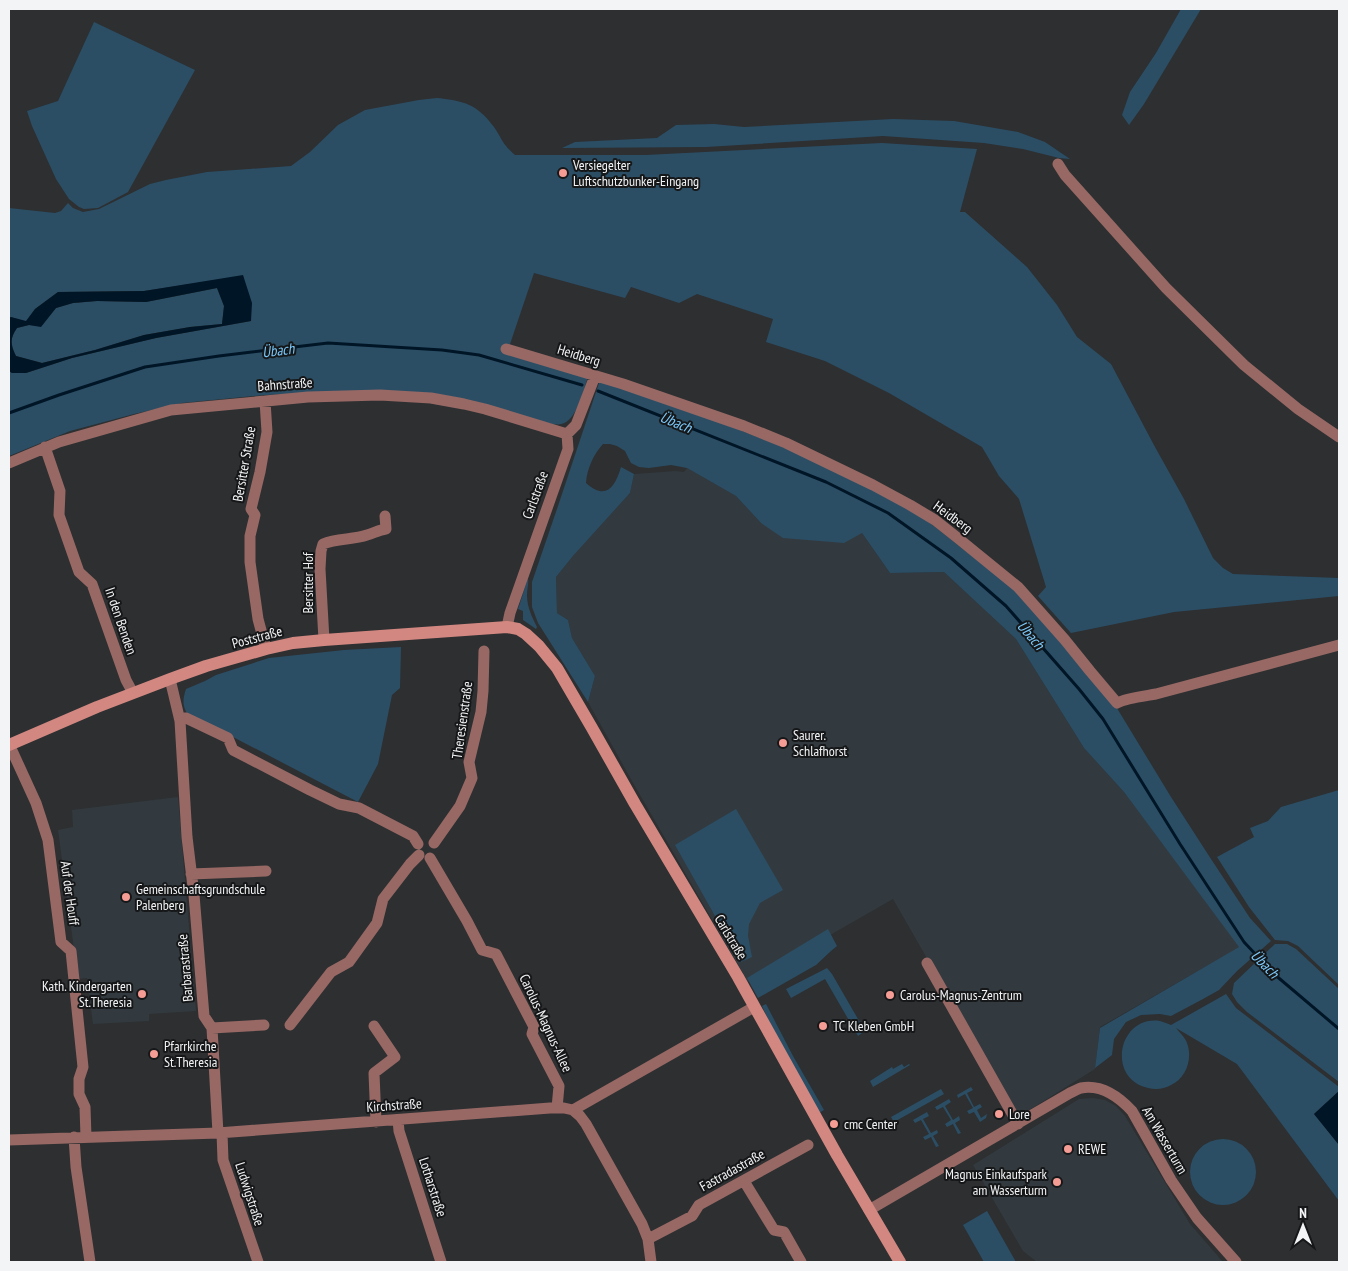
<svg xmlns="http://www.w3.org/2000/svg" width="1348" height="1271" font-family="'PT Sans Narrow',sans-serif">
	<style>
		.built { fill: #323a3f }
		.green { fill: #2b4e65 }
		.water { fill: #001626; fill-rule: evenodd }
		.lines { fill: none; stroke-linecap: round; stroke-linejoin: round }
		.stream { stroke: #001626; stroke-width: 3 }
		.street { stroke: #976864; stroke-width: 11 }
		.secondary { stroke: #d28780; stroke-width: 12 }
		.poi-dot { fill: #f59c94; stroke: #161718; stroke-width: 2 }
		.labels { text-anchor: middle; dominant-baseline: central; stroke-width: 4; stroke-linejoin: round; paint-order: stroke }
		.poi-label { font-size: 14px; fill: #f3f4f5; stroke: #161718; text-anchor: start }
		.street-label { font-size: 14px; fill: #f3f4f5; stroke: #161718 }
		.water-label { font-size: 15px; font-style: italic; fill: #7acafd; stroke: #161718 }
	</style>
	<rect width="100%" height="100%" fill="#2d2f31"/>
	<path class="built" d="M 687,468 L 736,496 L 761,523 L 862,533 L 890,573 L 944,572 L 1016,639 L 1084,748 L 1124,792 L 1240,947 L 1100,1027 L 1095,1069 L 1018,1117 L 893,899 L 748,982 L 632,781 L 588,702 L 595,676 L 572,638 L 568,620 L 557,613 L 556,577 L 573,556 L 630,493 L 634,474 L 676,471 L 684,472 Z
		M 178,797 L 196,1011 L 149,1014 L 149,1021 L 93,1024 L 87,978 L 78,979 L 58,830 L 73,827 L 72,810 Z
		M 1093,1098 L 1105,1100 L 1116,1106 L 1125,1116 L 1190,1224 L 1223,1262 L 1037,1262 L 1023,1251 L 973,1165 L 1079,1099 Z"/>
	<path class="green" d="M 1181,9 L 1201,9 L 1144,104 L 1129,125 L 1122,115 L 1130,92 L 1156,53 Z
		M 94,22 L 195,70 L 128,192 L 98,208 L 84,209 L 79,207 L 69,199 L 56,179 L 32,126 L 27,111 L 58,101 Z
		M 437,98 C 464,101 477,104 494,127 C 502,139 503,145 515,155 L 646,155 L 882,143 L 977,149 L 960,212 L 965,212 L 1027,267 L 1057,305 L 1077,337 L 1111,364 L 1155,447 L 1184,499 L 1213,558 L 1223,568 L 1233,574 L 1339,578 L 1339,596 L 1174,612 L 1071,633 L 1038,596 L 1046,587 L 1019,499 L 999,476 L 982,447 L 889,393 L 825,361 L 766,342 L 773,319 L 697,294 L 679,303 L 631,287 L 625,298 L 534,273 L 507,353 L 588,377 C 583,391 577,421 561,424 C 558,425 555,424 552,424 L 358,391 L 265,395 L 182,403 L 134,414 L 70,431 L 9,456 L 9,371 L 12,373 L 26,373 L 72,358 L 156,338 L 251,321 L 243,276 L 144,291 L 58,292 L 35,309 L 26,322 L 11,317 L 9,318 L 9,208 L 55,213 L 61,211 L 68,203 L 73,208 L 83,212 L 99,209 L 150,184 L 166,180 L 207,172 L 291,166 L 310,152 L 338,125 L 365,110 L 419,100 Z
		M 893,119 L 954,121 L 1018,132 L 1045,142 L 1070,159 L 1059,158 L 1023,149 L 984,143 L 883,136 L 706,147 L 562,148 L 575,142 L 657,138 L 676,125 L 714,124 L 744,127 Z
		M 217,288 L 224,306 L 222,324 L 190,327 L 144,335 L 95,350 L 42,363 L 16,356 C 10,344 10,338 17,328 L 29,325 L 41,326 L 56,308 L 73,303 L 97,301 L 146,302 Z
		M 600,380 L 660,399 L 801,454 L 916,512 L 1015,590 L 1112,700 L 1171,797 L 1211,859 L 1250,918 L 1271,941 L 1237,971 L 1219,990 L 1203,999 L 1171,1016 L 1160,1014 L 1141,1015 L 1126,1022 L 1114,1039 L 1112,1055 L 1095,1068 L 1100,1028 L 1239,947 L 1124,792 L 1084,748 L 1016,639 L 944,572 L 890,573 L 862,533 L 844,543 L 783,538 L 761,523 L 736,496 L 687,468 L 671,465 L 649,468 L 639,467 L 631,463 L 625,451 L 617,446 L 610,444 L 603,444 C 593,455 587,469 586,483 C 606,501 615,487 621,467 L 634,474 L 630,493 L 573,556 L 556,577 L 557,613 L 568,620 L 572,638 L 595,676 L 588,702 L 538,623 L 532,607 L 532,582 L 558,506 Z
		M 528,578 C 529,583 527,589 527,595 C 527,607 532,617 537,627 L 536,629 L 523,620 L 523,611 L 518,609 Z
		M 401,647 L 400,688 L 392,695 L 378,764 L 358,802 L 187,713 C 182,705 183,698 186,689 L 205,681 L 216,675 L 269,658 L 344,650 Z
		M 1339,790 L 1339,985 L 1298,946 L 1288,941 L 1275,940 L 1249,907 L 1217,857 L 1254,837 L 1250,828 L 1268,821 L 1281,807 Z
		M 736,809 L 783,890 L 760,903 L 749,924 L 748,936 L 752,957 L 741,962 L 675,845 Z
		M 828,929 L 837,946 L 831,951 L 816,965 L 758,998 L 747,978 Z
		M 1275,944 L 1287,944 L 1296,949 L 1339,989 L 1339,1082 L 1247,1012 L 1237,1002 L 1232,994 L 1234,983 Z
		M 827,968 L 832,974 L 862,1026 L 862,1033 L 858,1036 L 825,979 L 791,998 L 786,989 Z
		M 1226,994 L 1236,1008 L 1339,1087 L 1339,1091 L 1314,1114 L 1339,1145 L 1339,1201 L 1237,1064 L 1176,1028 C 1179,1032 1185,1037 1187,1043 C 1193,1059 1186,1078 1171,1085 C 1164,1089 1156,1090 1148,1088 C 1106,1079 1118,1015 1160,1021 C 1164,1022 1168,1024 1171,1025 Z
		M 766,1004 L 793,1056 L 824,1110 L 819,1113 L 781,1047 L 762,1006 Z
		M 902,1064 L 904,1067 L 909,1064 L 910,1065 L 873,1087 L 870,1081 L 892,1067 L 893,1069 Z
		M 971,1087 L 973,1090 L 967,1093 L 974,1107 L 980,1104 L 982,1107 L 977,1110 L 981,1118 L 987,1114 L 986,1118 L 980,1122 L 974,1112 L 969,1114 L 967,1111 L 973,1108 L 965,1094 L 958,1098 L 957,1095 Z
		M 941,1089 L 944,1094 L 894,1122 L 891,1117 Z
		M 949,1099 L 951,1102 L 945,1106 L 953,1120 L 959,1116 L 960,1120 L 955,1123 L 961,1133 L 958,1134 L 953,1124 L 947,1127 L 945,1124 L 951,1120 L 943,1107 L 937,1110 L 935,1107 Z
		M 927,1112 L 929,1116 L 923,1119 L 931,1133 L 937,1130 L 938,1133 L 933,1136 L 939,1146 L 936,1147 L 931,1137 L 925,1140 L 923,1137 L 929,1134 L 921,1120 L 915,1123 L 913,1120 Z
		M1190 1172a33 33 0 1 1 66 0a33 33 0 1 1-66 0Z
		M 987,1211 L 1016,1262 L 984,1262 L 963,1225 Z"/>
	<path class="water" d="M 243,275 L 252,303 L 251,321 L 156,338 L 72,358 L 26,373 L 12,373 L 9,371 L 9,318 L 11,317 L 26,321 L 35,309 L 58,292 L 144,291 ZM 217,288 L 224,306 L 222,324 L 190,327 L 144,335 L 95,350 L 42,363 L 16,356 C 10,344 10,338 17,328 L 29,325 L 41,327 L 56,308 L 73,303 L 97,301 L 146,302 Z
		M 1339,1091 L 1339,1145 L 1314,1114 Z"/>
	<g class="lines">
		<path class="stream" d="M 598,391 L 826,482 L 888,513 L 951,558 L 1006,606 L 1079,689 L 1103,719 L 1180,844 L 1244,942 L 1274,974 L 1339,1029
			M 9,413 L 59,395 L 145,367 L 219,356 L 328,343 L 442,350 L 479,355 L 582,385"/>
		<path class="street" d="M 1058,164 L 1065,175 L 1166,288 L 1244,365 L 1298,409 L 1339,437
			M 506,349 L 623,384 L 744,426 L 786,443 L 873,485 L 910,505 L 935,520 L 959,539 L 1018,587 L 1065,640 L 1090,671 L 1117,703 C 1126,698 1145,696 1156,694 L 1339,645
			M 265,401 L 267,432 L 260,472 L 251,509 L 255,515 L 250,536 L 250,562 L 258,619 L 266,649
			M 45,447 L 60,491 L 59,515 L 79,572 L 92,584 L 126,680 L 133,693
			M 9,463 L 59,442 L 171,410 L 308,397 L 380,395 L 431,398 L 464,404 L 485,409 L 567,434
			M 507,627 L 510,613 L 568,449 L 567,434 L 576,425 L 595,376
			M 324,640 L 320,569 L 321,551 L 323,544 C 337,538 353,540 367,535 C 374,533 379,530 386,529 L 385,516
			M 170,679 L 180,721 L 187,837 L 194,895 L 204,1016 L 212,1028 L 218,1133
			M 179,717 L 186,718 L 228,738 L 233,750 L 310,790 L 339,804 L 359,808 L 413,836 L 418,844
			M 9,744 L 36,803 L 48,840 L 61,942 L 71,951 L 83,1067 L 79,1079 L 79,1094 L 85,1107 L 86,1137
			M 434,843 L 460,806 L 472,778 L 469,762 L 481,712 L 483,691 L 484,651
			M 430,858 L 467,921 L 482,950 L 496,954 L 534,1027 L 532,1034 L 559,1086 L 557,1108
			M 191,874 L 266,871
			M 927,963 L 1018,1124
			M 290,1025 L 331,972 L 349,962 L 377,923 L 383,899 L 410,864 L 419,855
			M 374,1026 L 395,1057 L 374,1073 L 376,1122
			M 212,1028 L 264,1025
			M 573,1110 L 580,1116 L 586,1124 L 642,1224 L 648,1239 L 651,1262
			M 398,1120 L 399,1131 L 441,1262
			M 222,1133 L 223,1160 L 258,1262
			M 74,1137 L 76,1167 L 90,1262
			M 9,1140 L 218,1133 L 550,1108 L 564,1108 L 573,1110 L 754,1007
			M 744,1181 L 774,1230 L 784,1232 L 801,1262
			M 869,1210 L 1070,1093 C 1074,1091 1078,1089 1081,1088 C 1102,1084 1119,1097 1132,1111 L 1171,1180 L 1197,1218 L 1236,1262
			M 648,1239 L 692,1216 L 699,1205 L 808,1145"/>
		<path class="secondary" d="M 9,745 L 97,707 L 170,679 L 206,666 L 266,649 L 293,643 L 324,640 L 507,627 L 518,629 L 526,634 L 539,646 L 557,668 L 592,728 L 635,804 L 738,977 L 837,1155 L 900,1262"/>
	</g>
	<g class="poi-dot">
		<circle cx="563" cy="173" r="5"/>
		<circle cx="783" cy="743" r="5"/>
		<circle cx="126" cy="897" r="5"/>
		<circle cx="142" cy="994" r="5"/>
		<circle cx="890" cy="995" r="5"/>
		<circle cx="823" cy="1026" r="5"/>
		<circle cx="154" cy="1054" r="5"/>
		<circle cx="999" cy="1114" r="5"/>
		<circle cx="834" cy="1124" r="5"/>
		<circle cx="1068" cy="1149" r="5"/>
		<circle cx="1057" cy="1182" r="5"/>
	</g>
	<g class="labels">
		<g class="poi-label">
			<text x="573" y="165">Versiegelter<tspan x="573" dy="16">Luftschutzbunker-Eingang</tspan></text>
			<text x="793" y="735">Saurer.<tspan x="793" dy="16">Schlafhorst</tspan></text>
			<text x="136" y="889">Gemeinschaftsgrundschule<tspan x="136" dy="16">Palenberg</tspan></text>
			<text x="132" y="986" text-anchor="end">Kath. Kindergarten<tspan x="132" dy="16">St.Theresia</tspan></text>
			<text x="900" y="995">Carolus-Magnus-Zentrum</text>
			<text x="833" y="1026">TC Kleben GmbH</text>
			<text x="164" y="1046">Pfarrkirche<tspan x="164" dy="16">St.Theresia</tspan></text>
			<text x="1009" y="1114">Lore</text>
			<text x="844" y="1124">cmc Center</text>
			<text x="1078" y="1149">REWE</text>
			<text x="1047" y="1174" text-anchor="end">Magnus Einkaufspark<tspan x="1047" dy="16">am Wasserturm</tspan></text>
		</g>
		<g class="street-label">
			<text transform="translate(579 355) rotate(17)">Heidberg</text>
			<text transform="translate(285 384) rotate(-4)">Bahnstraße</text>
			<text transform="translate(244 464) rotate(-80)">Bersitter Straße</text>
			<text transform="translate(535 495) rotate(-70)">Carlstraße</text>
			<text transform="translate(953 517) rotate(36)">Heidberg</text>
			<text transform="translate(308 583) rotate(-90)">Bersitter Hof</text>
			<text transform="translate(121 621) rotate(71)">In den Benden</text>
			<text transform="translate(257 637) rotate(-15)">Poststraße</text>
			<text transform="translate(462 720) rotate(-82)">Theresienstraße</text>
			<text transform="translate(70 893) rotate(82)">Auf der Houff</text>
			<text transform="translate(731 937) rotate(59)">Carlstraße</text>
			<text transform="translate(185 968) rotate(-95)">Barbarastraße</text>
			<text transform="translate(546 1023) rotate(65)">Carolus-Magnus-Allee</text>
			<text transform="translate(394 1105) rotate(-4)">Kirchstraße</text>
			<text transform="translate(1165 1140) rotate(60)">Am Wasserturm</text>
			<text transform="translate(732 1170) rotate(-29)">Fastradastraße</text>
			<text transform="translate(433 1187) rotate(72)">Lotharstraße</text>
			<text transform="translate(250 1194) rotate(72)">Ludwigstraße</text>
		</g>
		<g class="water-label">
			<text transform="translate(278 350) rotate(-7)">Übach</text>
			<text transform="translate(676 422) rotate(22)">Übach</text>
			<text transform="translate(1031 635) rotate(49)">Übach</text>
			<text transform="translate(1265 964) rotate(45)">Übach</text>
		</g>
	</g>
	<rect width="1348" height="1271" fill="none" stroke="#f3f4f5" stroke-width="20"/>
	<g transform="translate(1303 1226)" stroke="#161718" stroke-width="4" paint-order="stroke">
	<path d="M0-4L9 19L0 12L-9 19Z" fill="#f3f4f5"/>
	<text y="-8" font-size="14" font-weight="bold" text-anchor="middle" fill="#f3f4f5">N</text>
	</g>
</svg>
